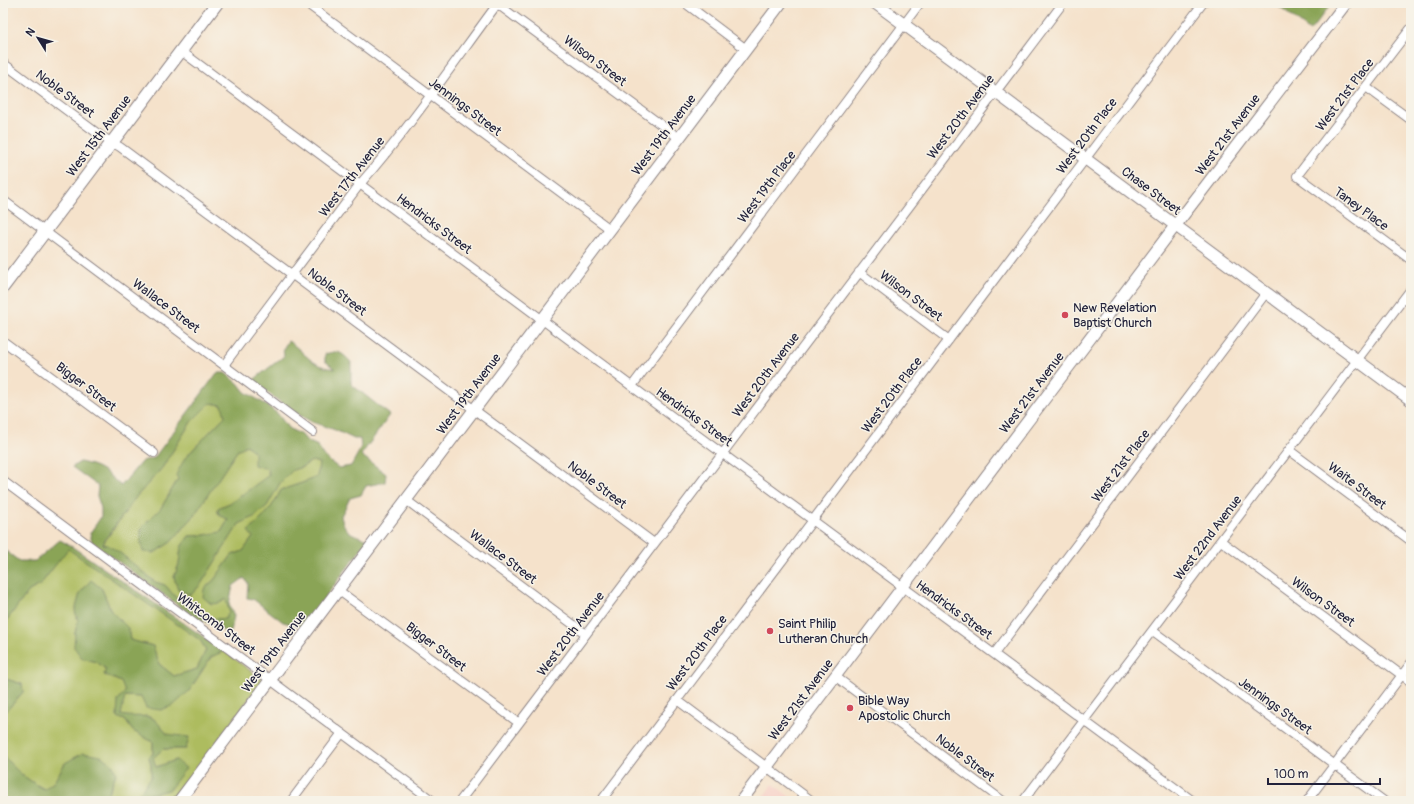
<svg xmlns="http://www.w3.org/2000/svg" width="1414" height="804" font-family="Pangolin,sans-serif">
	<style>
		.built { fill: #f7d1c7 }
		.green { fill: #adbc5f; stroke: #686f4d }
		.forest { fill: #8aa456; stroke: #566348; fill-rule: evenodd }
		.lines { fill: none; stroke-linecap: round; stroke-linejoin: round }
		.minor-casing { stroke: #8c8283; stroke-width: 10 }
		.tertiary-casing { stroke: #8c8283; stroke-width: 13 }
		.secondary-casing { stroke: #8c8283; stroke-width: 14 }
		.minor { stroke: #fff; stroke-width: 8 }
		.tertiary { stroke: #fff; stroke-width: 11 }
		.secondary { stroke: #fff; stroke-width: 12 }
		.poi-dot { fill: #d1495b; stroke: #f7f3e8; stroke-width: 1.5 }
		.labels { text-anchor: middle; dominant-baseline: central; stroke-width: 3; stroke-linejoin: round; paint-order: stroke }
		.street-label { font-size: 13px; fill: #22223b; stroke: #f7f3e8 }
		.poi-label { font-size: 13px; fill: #22223b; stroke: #f7f3e8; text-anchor: start }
	</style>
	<rect width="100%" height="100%" fill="#f7f3e8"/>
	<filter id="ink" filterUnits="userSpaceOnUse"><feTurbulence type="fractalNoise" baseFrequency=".025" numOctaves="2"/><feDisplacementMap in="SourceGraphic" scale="8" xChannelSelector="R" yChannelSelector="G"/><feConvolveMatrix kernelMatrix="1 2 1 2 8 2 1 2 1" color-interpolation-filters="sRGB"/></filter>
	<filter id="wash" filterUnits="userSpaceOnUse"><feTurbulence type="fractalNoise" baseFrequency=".012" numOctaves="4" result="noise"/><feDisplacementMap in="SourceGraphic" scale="16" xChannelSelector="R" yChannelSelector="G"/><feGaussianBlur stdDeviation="0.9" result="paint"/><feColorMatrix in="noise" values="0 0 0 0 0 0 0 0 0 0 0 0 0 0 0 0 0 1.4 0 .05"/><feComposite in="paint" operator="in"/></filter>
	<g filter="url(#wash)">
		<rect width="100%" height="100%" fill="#f5e2cb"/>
		<path class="built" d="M 773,784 L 795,801 L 760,801 Z"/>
		<path class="green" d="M 210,403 L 223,405 L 225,416 L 185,458 L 178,479 L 161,508 L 141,528 L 154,553 L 171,542 L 193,517 L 237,451 L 246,445 C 256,452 267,463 269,476 L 232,502 L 218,508 L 218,513 L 228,520 L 221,532 L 205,535 L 189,536 L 181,547 L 179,564 L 174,577 L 178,590 L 191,595 L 201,584 L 239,524 L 254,517 L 267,506 L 280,483 L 293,470 L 302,467 L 312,461 L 319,463 L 317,477 L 302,483 L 281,490 C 272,508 264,518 249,531 L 253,537 L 243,551 L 232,555 L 214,580 L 204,589 L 226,598 L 229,612 L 225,619 L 206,618 L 182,605 L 165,585 L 155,582 L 119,552 L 103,544 L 136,497 L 162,468 L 191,422 Z
			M 68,548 L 200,640 L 206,650 L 197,669 L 174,676 L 159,664 L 153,646 L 130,640 L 128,628 L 111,611 L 102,589 L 75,611 L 78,621 L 75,633 L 82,658 L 97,662 L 106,670 L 104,675 L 121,682 L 126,692 L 117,717 L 125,720 L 133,731 L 153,742 L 153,754 L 149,757 L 151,764 L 152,777 L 136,798 L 129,801 L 105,801 L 116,774 L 65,763 L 54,782 L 44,789 C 33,783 9,768 3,756 C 1,750 3,723 3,715 L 23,692 L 22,684 L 3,678 L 3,625 L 29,591 L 40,585 Z
			M 224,651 L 263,680 L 173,801 L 147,801 L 146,795 L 169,790 L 176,760 L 156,767 L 153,758 L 162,749 L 186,749 L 167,734 L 154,719 L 147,716 L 129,717 L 120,715 L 125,696 L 141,697 L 189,691 L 211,657 Z"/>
		<path class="forest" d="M 1274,3 L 1332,3 L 1310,31 Z
			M 288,341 C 300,348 309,362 322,366 C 326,368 331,368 335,369 L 325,361 L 325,354 C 339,350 341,352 351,362 L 351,384 L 390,415 L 361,455 L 386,474 L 385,482 L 366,486 L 361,495 L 350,498 L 341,516 C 345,534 352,533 368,540 L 303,627 L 283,622 L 253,599 L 247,598 L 248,583 L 244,578 L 233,586 L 229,604 L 234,616 L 231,632 L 228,633 L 191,615 L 92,542 L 90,533 L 101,517 L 101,508 L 97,496 L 98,486 L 72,467 L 80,462 C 103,467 104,471 121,486 L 142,461 L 154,458 L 217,373 L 225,373 L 238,383 L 245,392 L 262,402 L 278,414 L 288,428 L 302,435 L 307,441 L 318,446 L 322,454 L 332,463 L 339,468 L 351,466 L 361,448 L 360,439 L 354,439 L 335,430 L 312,422 L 294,412 L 252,381 L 284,356 L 283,349 ZM 210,403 L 222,405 L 225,416 L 185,458 L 176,475 L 178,479 L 161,508 L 141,528 L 141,544 L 143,552 L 154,553 L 171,542 L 193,517 L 237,451 L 246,445 L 254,451 L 254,465 L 268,469 L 269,475 L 232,502 L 218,508 L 218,513 L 228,520 L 221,532 L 205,535 L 189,536 L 181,547 L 179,564 L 174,577 L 178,590 L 191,595 L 201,584 L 239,524 L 254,517 L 267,506 L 280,483 L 293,470 L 302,467 L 312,461 L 319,463 L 317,477 L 302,483 L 281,490 C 272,508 264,518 248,531 L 253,537 L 243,551 L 232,555 L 214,580 L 204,589 L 203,597 L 211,604 L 220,603 L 226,599 L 229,612 L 225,619 L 206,618 L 182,605 L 165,585 L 155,582 L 119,552 L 108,545 L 103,544 L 104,541 L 136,497 L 162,468 L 191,422 Z
			M 60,540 L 71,546 L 224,651 L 211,657 L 189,691 L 174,705 L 161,710 L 146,708 L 141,697 L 125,696 L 121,715 C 131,718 148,714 155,720 C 159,724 163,729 167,734 L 189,737 L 186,749 L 163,749 L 153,758 L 156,767 L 176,760 L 186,768 L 169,790 L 146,795 L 147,801 L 129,801 L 136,798 L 151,777 L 151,764 L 149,757 L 153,754 L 153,742 L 133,731 L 125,720 L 117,717 L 118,700 L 125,692 L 121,682 L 104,674 L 106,669 L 97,662 L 82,658 L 74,647 L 75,633 L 78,621 L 75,611 L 80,593 L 91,580 L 102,589 L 111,611 L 128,628 L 130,640 L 153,646 L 159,664 L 174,676 L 197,669 L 206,650 L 200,640 L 68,549 L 40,585 L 29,591 L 3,625 L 3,549 L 19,561 L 35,561 Z
			M 3,678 L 22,684 L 23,692 L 3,715 Z
			M 83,753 L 101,756 L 113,765 L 116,774 L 105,801 L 3,801 L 3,755 C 15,770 27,780 44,789 L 54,782 L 65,763 Z"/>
	</g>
	<g filter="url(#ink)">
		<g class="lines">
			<g class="minor-casing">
				<path id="minor" d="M 306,3 L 610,229
					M 496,3 L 679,138
					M 685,3 L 746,49
					M 1411,28 L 1297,176 L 1411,260
					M 181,51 L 681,423 L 1193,801
					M 3,63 L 101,136 L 120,147 L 654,543
					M 1366,87 L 1411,120
					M 3,200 L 313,432
					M 859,272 L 949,340
					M 3,341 L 154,453
					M 224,365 L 360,184 C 410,127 453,64 498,3
					M 632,386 L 920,3
					M 1289,450 L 1411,541
					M 3,481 L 433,801
					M 406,500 L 586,634
					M 1221,541 L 1411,682
					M 338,590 L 519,723
					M 1153,631 L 1384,801
					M 994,654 L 1266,293
					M 836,677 L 1003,801
					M 677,700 L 812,801
					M 291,801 L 342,733
					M 460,801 L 1063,3
					M 601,801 L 1203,3
					M 1023,801 L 1411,289
					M 1307,801 L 1411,663"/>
			</g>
			<g class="tertiary-casing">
				<path id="tertiary" d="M 875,3 L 1411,400
					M 179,801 L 781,3
					M 741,801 L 1175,226 L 1346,3"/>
			</g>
			<g class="secondary-casing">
				<path id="secondary" d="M 3,287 L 217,3"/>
			</g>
			<use href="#minor" class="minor"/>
			<use href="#tertiary" class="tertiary"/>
			<use href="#secondary" class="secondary"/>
		</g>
	</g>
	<g class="poi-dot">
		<circle cx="1065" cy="315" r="4"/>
		<circle cx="770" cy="631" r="4"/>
		<circle cx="850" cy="708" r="4"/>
	</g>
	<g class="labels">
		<g class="street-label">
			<text transform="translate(595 61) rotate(37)">Wilson Street</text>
			<text transform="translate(65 94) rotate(37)">Noble Street</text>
			<text transform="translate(1345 95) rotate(-53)">West 21st Place</text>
			<text transform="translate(465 107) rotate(37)">Jennings Street</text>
			<text transform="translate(961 117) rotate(-53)">West 20th Avenue</text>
			<text transform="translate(664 135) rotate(-53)">West 19th Avenue</text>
			<text transform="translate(1228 135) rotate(-53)">West 21st Avenue</text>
			<text transform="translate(99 136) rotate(-53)">West 15th Avenue</text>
			<text transform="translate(1087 136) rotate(-53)">West 20th Place</text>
			<text transform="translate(352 177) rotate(-52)">West 17th Avenue</text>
			<text transform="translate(767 187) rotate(-53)">West 19th Place</text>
			<text transform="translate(1151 191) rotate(37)">Chase Street</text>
			<text transform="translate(1361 209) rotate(36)">Taney Place</text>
			<text transform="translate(434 224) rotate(37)">Hendricks Street</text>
			<text transform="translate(337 292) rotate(37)">Noble Street</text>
			<text transform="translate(911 296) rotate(37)">Wilson Street</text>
			<text transform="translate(166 306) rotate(37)">Wallace Street</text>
			<text transform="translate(766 375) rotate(-53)">West 20th Avenue</text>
			<text transform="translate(86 387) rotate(37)">Bigger Street</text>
			<text transform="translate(1032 393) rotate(-53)">West 21st Avenue</text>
			<text transform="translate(469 394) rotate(-53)">West 19th Avenue</text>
			<text transform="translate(892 395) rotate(-53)">West 20th Place</text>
			<text transform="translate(694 417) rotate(36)">Hendricks Street</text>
			<text transform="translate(1121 466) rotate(-53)">West 21st Place</text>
			<text transform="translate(597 485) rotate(37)">Noble Street</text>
			<text transform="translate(1357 486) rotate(37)">Waite Street</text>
			<text transform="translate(1208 538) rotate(-53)">West 22nd Avenue</text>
			<text transform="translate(503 557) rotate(37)">Wallace Street</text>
			<text transform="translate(1323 602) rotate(36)">Wilson Street</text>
			<text transform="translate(954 610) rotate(36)">Hendricks Street</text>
			<text transform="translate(216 624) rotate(37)">Whitcomb Street</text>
			<text transform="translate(571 634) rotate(-53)">West 20th Avenue</text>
			<text transform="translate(436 647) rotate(37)">Bigger Street</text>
			<text transform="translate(274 652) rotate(-53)">West 19th Avenue</text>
			<text transform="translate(697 653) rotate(-53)">West 20th Place</text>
			<text transform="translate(801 700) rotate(-53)">West 21st Avenue</text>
			<text transform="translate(1275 706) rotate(36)">Jennings Street</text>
			<text transform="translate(965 758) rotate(37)">Noble Street</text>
		</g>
		<g class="poi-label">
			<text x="1073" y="308">New Revelation<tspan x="1073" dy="15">Baptist Church</tspan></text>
			<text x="778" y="624">Saint Philip<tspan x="778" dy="15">Lutheran Church</tspan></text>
			<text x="858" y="701">Bible Way<tspan x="858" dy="15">Apostolic Church</tspan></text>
		</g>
	</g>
	<rect width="1414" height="804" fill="none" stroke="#f7f3e8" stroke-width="16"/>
	<g transform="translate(38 38) rotate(307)" stroke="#f7f3e8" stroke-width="3" paint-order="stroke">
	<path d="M0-3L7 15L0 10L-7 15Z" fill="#22223b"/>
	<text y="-6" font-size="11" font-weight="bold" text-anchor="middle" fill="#22223b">N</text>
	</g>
	<path d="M1268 778v6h112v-6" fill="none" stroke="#22223b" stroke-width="2"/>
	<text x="1274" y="778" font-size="12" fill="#22223b" stroke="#f7f3e8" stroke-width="3" paint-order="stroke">100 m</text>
</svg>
